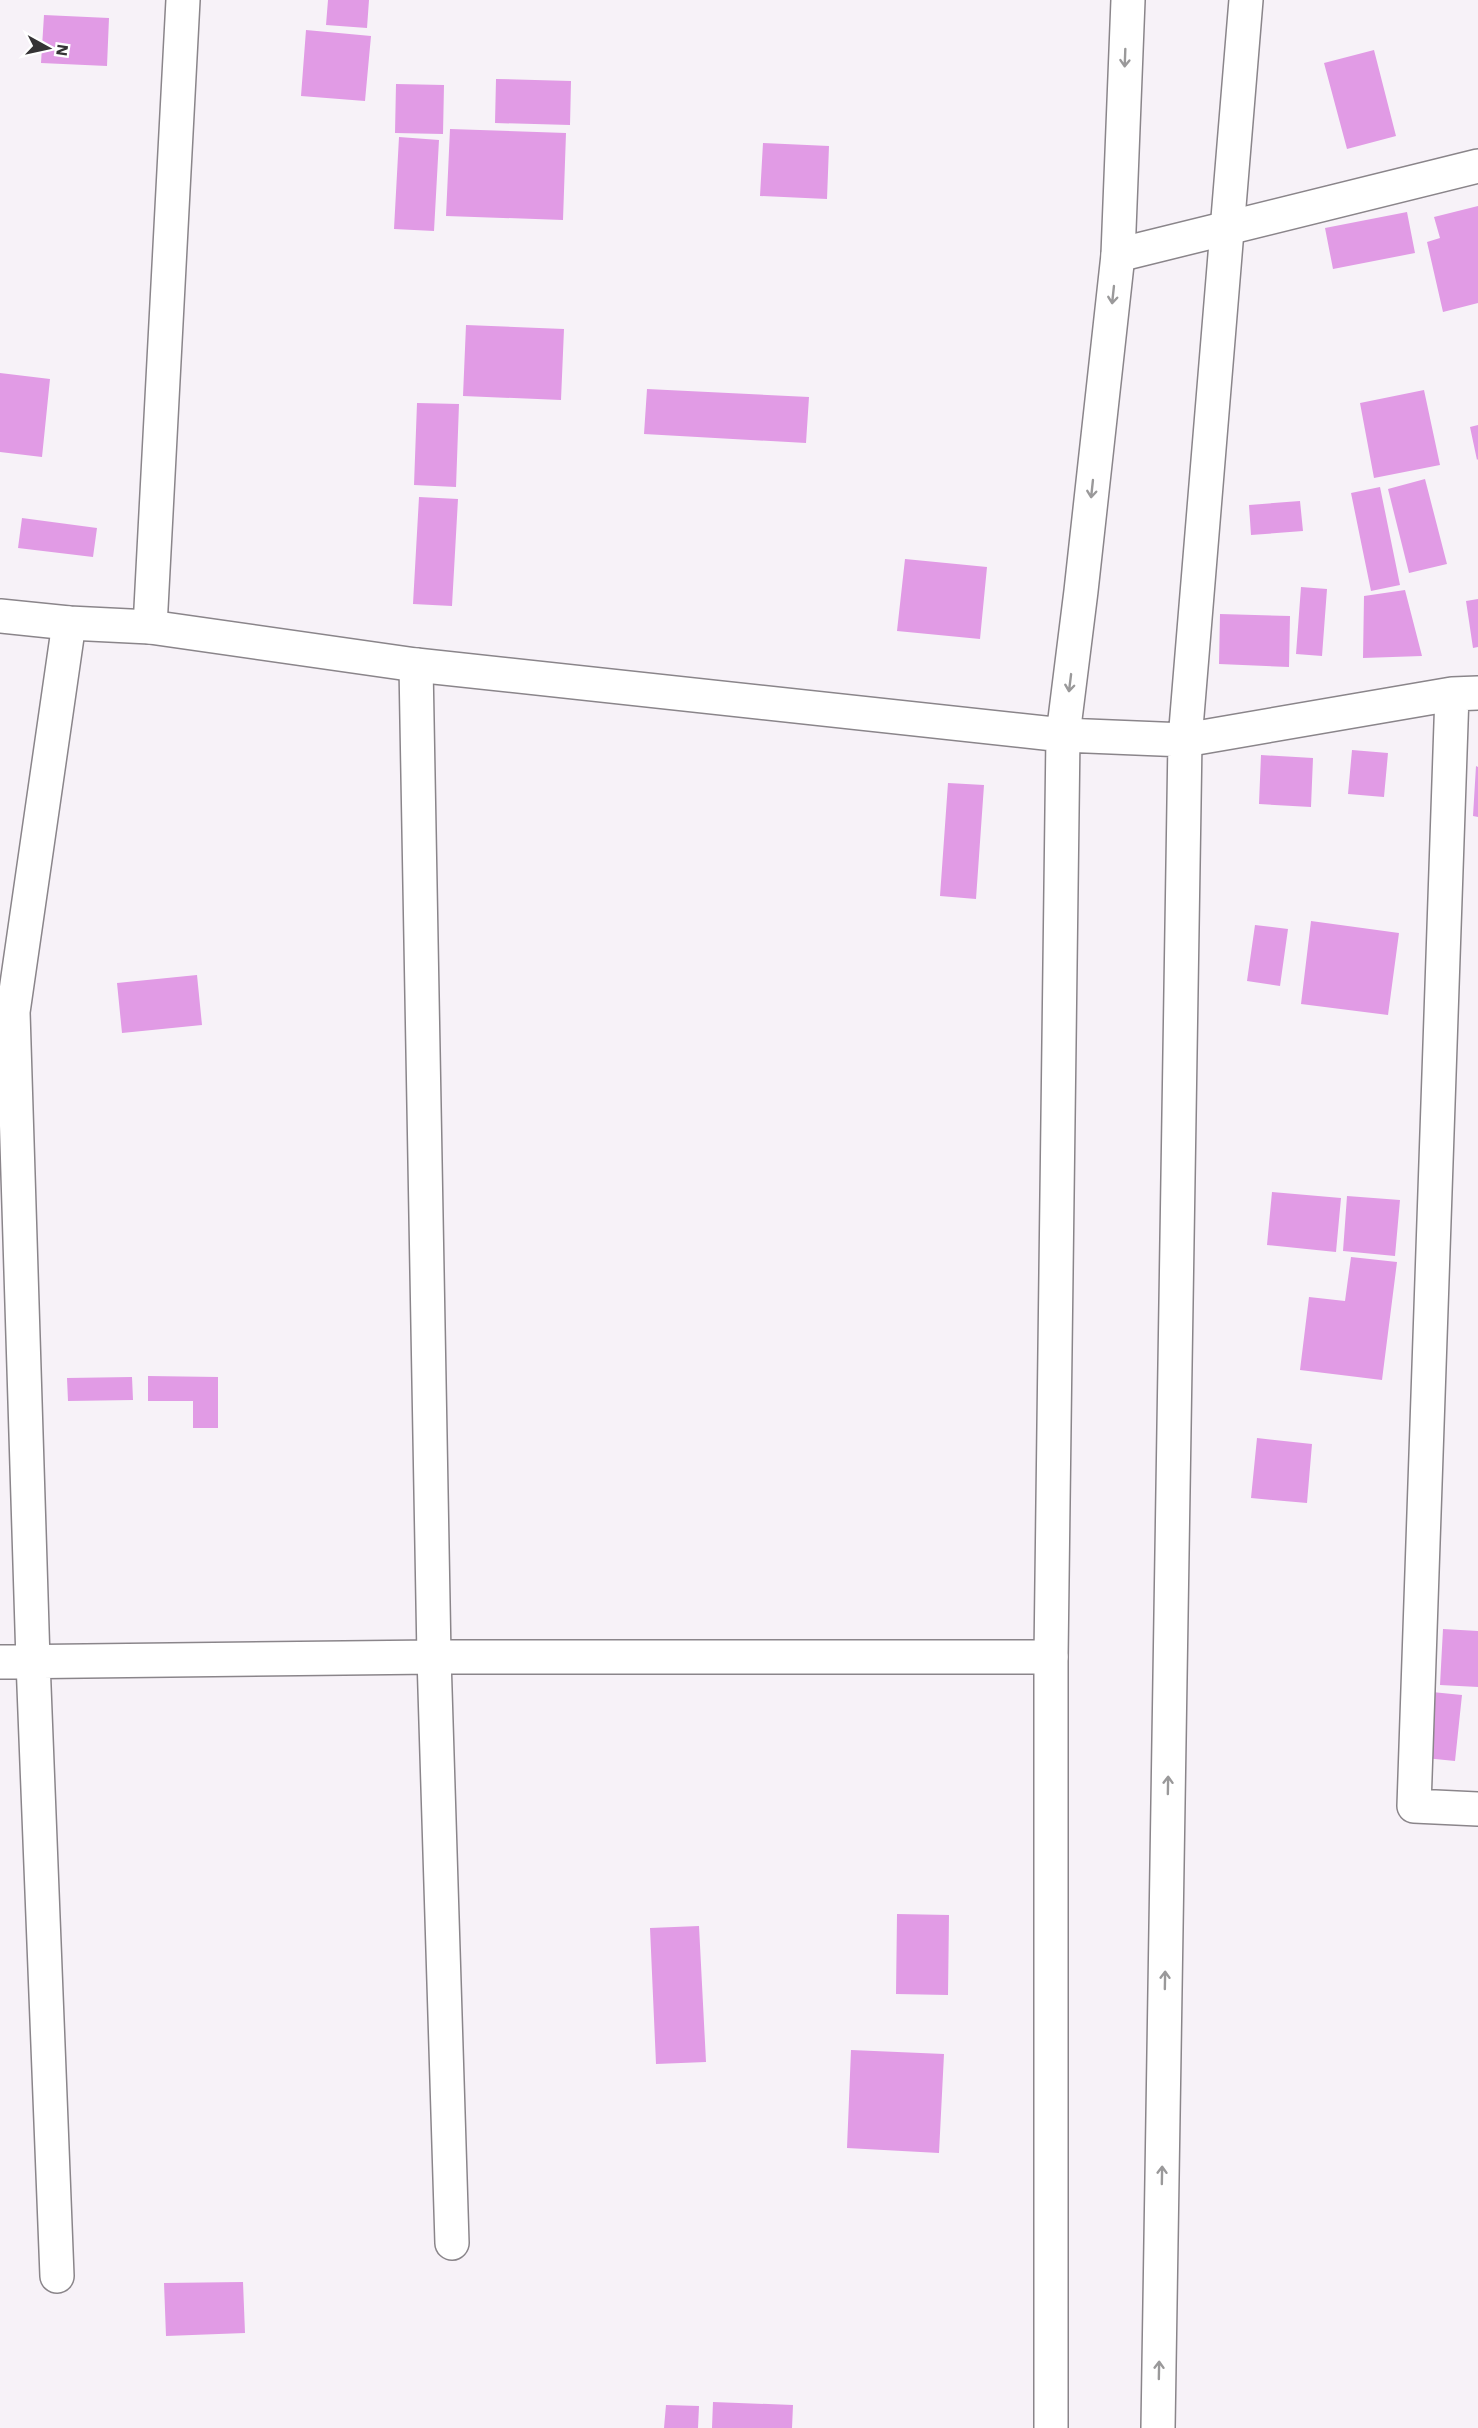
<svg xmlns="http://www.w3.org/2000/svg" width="1478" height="2428" font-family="'Work Sans',sans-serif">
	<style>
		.building { fill: #e19be5 }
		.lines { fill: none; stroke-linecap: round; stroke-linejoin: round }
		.minor-casing { stroke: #8a858a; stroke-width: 36 }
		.major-casing { stroke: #8a858a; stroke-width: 36 }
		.minor { stroke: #fff; stroke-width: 33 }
		.major { stroke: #fff; stroke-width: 33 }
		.oneway { stroke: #9a999a }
	</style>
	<rect width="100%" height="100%" fill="#f7f2f8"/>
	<path class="building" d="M 328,0 L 369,0 L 367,28 L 326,25 Z
		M 44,15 L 109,18 L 107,66 L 41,63 Z
		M 306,30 L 371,36 L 365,101 L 301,96 Z
		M 1374,50 L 1396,136 L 1347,149 L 1324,63 Z
		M 496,79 L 571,81 L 570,125 L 495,123 Z
		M 396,84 L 444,85 L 443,134 L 395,133 Z
		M 450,129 L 566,133 L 563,220 L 446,216 Z
		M 399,137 L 439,140 L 434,231 L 394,229 Z
		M 763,143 L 829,146 L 827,199 L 760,196 Z
		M 1478,206 L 1478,303 L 1443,312 L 1427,242 L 1440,238 L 1434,217 Z
		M 1407,212 L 1415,253 L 1333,269 L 1325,228 Z
		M 466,325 L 564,329 L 561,400 L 463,396 Z
		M 0,373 L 50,379 L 42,457 L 0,452 Z
		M 647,389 L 809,397 L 806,443 L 644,434 Z
		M 1424,390 L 1440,465 L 1374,478 L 1360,403 Z
		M 417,403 L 459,404 L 456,487 L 414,485 Z
		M 1478,425 L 1478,459 L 1477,460 L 1470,427 Z
		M 1425,479 L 1447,564 L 1409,573 L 1388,489 Z
		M 1380,487 L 1400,585 L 1371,591 L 1351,493 Z
		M 419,497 L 458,499 L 452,606 L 413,604 Z
		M 1300,501 L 1303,531 L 1251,535 L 1249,505 Z
		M 22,518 L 97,528 L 93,557 L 18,548 Z
		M 905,559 L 987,567 L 980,639 L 897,631 Z
		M 1301,587 L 1327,589 L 1322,656 L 1296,654 Z
		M 1405,590 L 1422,656 L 1363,658 L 1364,596 Z
		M 1478,599 L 1478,647 L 1473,648 L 1466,601 Z
		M 1220,614 L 1290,616 L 1289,667 L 1219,664 Z
		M 1352,750 L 1388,753 L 1384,797 L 1348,794 Z
		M 1261,755 L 1313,758 L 1311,807 L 1259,804 Z
		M 1476,766 L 1478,767 L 1478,817 L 1473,816 Z
		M 948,783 L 984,785 L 976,899 L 940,896 Z
		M 1311,921 L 1399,933 L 1388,1015 L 1301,1004 Z
		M 1255,925 L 1288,929 L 1280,986 L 1247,981 Z
		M 197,975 L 202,1025 L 122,1033 L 117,983 Z
		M 1272,1192 L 1341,1198 L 1336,1252 L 1267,1245 Z
		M 1347,1196 L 1400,1200 L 1395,1256 L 1343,1251 Z
		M 1351,1257 L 1397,1262 L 1382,1380 L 1300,1370 L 1309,1297 L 1345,1301 Z
		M 148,1376 L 218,1377 L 218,1428 L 193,1428 L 193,1401 L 148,1401 Z
		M 132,1377 L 133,1400 L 68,1401 L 67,1378 Z
		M 1257,1438 L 1312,1444 L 1307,1503 L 1251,1498 Z
		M 1443,1629 L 1478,1631 L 1478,1687 L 1440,1685 Z
		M 1432,1692 L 1462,1695 L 1455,1761 L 1425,1758 Z
		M 897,1914 L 949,1915 L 948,1995 L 896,1994 Z
		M 699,1926 L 706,2062 L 656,2064 L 650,1928 Z
		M 851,2050 L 944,2054 L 939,2153 L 847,2148 Z
		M 243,2282 L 245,2333 L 166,2336 L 164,2283 Z
		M 713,2402 L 793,2405 L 792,2428 L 712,2428 Z
		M 666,2405 L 699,2406 L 698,2428 L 664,2428 Z"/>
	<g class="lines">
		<g class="minor-casing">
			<path id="minor" d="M 1118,255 L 1478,166
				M 150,627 L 183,0
				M 416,665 L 434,1657 L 452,2243
				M 1452,694 L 1414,1806 L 1478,1809
				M 1185,740 L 1452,694 L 1478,693
				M 0,1662 L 434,1657 L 1051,1657
				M 57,2276 L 33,1661 L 13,1012 L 69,623"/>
		</g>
		<g class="major-casing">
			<path id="major" d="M 0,616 L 69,623 L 150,627 L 416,665 L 1063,735 L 1185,740
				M 1051,2428 L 1051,1657 L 1063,735 L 1081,591 L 1118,255 L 1128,0
				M 1158,2428 L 1185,740 L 1246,0"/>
		</g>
		<use href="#minor" class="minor"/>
		<use href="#major" class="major"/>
	</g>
	<defs><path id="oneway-shaft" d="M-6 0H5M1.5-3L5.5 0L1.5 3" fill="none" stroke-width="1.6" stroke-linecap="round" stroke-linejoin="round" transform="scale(1.5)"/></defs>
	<g class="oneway">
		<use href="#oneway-shaft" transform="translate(1125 58) rotate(92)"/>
		<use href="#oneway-shaft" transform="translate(1113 295) rotate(96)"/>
		<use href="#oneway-shaft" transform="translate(1092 489) rotate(96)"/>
		<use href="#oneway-shaft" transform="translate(1070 683) rotate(97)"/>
		<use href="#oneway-shaft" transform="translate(1168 1785) rotate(-89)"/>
		<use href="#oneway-shaft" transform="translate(1165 1980) rotate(-89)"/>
		<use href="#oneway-shaft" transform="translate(1162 2175) rotate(-89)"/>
		<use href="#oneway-shaft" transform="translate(1159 2370) rotate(-89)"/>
	</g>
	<g transform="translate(48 48) rotate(98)" stroke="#ffffff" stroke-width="4.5" paint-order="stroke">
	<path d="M0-4.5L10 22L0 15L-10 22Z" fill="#353335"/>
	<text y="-9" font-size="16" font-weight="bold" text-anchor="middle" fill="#353335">N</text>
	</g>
</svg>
